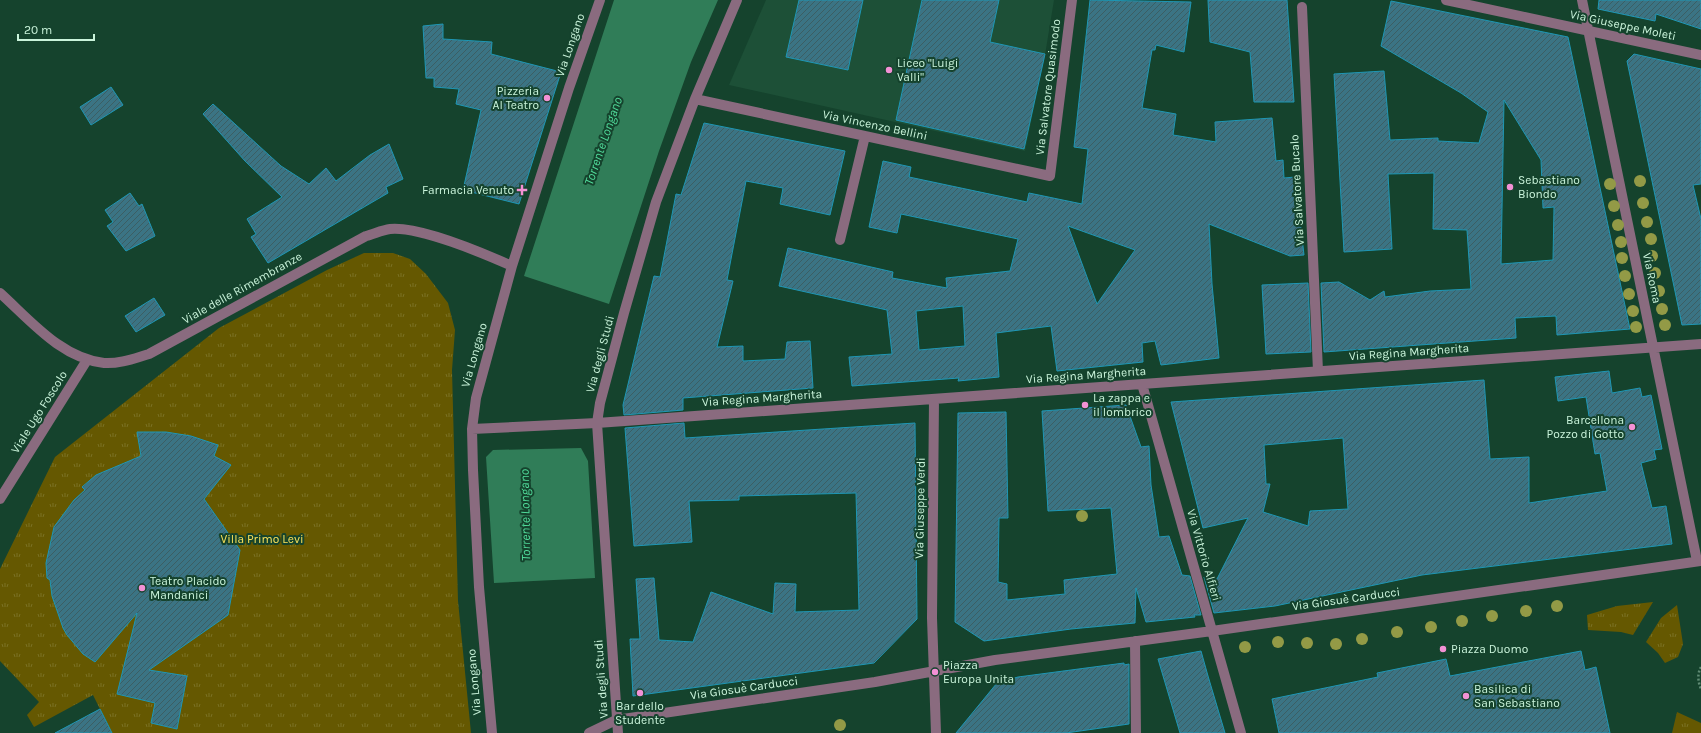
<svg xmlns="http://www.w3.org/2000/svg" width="1701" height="733" font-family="Karla,sans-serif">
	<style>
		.built { fill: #1d5037 }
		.grass { fill: url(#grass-tufts) }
		.water { fill: #307d58 }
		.building { fill: url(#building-hatch); stroke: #1e97b5; fill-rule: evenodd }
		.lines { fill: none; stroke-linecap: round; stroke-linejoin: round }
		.path { stroke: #608c75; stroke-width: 2.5; stroke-dasharray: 2 2; stroke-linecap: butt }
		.minor { stroke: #8a6b7f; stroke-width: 10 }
		.tree { fill: #939a46 }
		.poi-dot { fill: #f391d5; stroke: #15432d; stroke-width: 1.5 }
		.labels { text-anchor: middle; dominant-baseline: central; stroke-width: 4; stroke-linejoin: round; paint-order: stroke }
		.street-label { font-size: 12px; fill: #caf4db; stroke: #15432d }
		.poi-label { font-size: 12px; fill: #caf4db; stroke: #15432d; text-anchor: start }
		.park-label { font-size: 12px; fill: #fae25b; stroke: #15432d }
		.water-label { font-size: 13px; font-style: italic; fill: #51dc9b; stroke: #15432d }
	</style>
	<defs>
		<pattern id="grass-tufts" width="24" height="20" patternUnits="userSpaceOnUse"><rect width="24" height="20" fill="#655801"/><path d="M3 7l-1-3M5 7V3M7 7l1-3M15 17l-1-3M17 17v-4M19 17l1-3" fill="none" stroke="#7a7125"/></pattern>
		<pattern id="building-hatch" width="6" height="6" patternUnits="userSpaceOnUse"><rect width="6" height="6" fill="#3b7484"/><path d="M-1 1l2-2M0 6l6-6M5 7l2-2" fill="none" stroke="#3c5e63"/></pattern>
	</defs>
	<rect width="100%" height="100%" fill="#15432d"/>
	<path class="built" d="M 766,0 L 1054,0 L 1045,55 L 1025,151 L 729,85 Z"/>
	<path class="grass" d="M 364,253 L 393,253 L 410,259 L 426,274 L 448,303 L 455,330 L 452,370 L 458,601 L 471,733 L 112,733 L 93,695 L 34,727 L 27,715 L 39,702 L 0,661 L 0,569 L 55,457 L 219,328 L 327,270 Z
		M 1653,602 L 1633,635 L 1621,632 L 1588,630 L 1587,615 L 1617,606 Z
		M 1677,605 L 1683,644 L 1678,657 L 1665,663 L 1658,653 L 1646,642 L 1661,618 Z
		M 1677,712 L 1701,723 L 1701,733 L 1672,733 Z"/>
	<path class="water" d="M 614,0 L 718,0 L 691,62 L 659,151 L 609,304 L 524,276 Z
		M 581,448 L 588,461 L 595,578 L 494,583 L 486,457 L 493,450 Z"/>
	<path class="building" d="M 799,0 L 863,0 L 848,70 L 786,57 Z
		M 922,0 L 999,0 L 990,42 L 1045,54 L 1024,149 L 896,120 Z
		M 1090,0 L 1191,2 L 1184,52 L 1156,45 L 1155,50 L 1152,50 L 1142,108 L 1176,114 L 1173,135 L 1216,142 L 1215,122 L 1272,118 L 1276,161 L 1283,160 L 1284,178 L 1295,177 L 1304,255 L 1290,256 L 1209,224 L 1212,284 L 1219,358 L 1161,365 L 1155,341 L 1142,343 L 1143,362 L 1057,371 L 1051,326 L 996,333 L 999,377 L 958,381 L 959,378 L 852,386 L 849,357 L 892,354 L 887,310 L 779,286 L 788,248 L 893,272 L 892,278 L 947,288 L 946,278 L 1010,271 L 1018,239 L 901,214 L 897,233 L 869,227 L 883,161 L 911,167 L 909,177 L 1027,202 L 1029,193 L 1082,204 L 1088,149 L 1074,147 ZM 1068,226 L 1135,250 L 1097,304 ZM 963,306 L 965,346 L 919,350 L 916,311 Z
		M 1208,0 L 1287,0 L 1294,102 L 1254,102 L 1250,52 L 1210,42 Z
		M 1599,0 L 1701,0 L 1701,29 L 1656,14 L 1655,21 L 1598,9 Z
		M 1391,1 L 1568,37 L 1630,329 L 1557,335 L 1556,316 L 1515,318 L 1516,338 L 1324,352 L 1321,283 L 1339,282 L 1370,300 L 1384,291 L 1385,297 L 1430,291 L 1471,289 L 1467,230 L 1433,229 L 1434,173 L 1388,174 L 1392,249 L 1344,252 L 1334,74 L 1384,71 L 1390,140 L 1438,138 L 1438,141 L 1479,143 L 1488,112 L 1461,93 L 1381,46 ZM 1504,100 L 1541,160 L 1543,208 L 1554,207 L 1553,260 L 1501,264 Z
		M 443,24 L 443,39 L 492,42 L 491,54 L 561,72 L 519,204 L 463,190 L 481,110 L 456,104 L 459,89 L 434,87 L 434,78 L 426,78 L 423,26 Z
		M 1634,54 L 1701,69 L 1701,184 L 1693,185 L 1701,219 L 1701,324 L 1682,325 L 1627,61 Z
		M 111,87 L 123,105 L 91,125 L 80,107 Z
		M 213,104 L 281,166 L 309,184 L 326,168 L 336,181 L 370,155 L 389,144 L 403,179 L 386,187 L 388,193 L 268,263 L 251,237 L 256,234 L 247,219 L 282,197 L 245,161 L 203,114 Z
		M 704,123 L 845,151 L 830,215 L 780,204 L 783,188 L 746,181 L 727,280 L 733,281 L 717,347 L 743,346 L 743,361 L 785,359 L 787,342 L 810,341 L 813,388 L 683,398 L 683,410 L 624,415 L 623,405 L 654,276 L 660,277 L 676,194 L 681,195 Z
		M 130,193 L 139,206 L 142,204 L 155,236 L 126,251 L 107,226 L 113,222 L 105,210 Z
		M 1308,283 L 1311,352 L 1266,354 L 1262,285 Z
		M 154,298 L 165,315 L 136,332 L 125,316 Z
		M 1609,371 L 1612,393 L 1640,388 L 1642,397 L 1651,395 L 1662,449 L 1654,450 L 1656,459 L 1641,463 L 1652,508 L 1666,506 L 1672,544 L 1422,575 L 1275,606 L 1214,613 L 1204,577 L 1217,579 L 1248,518 L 1203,528 L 1171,402 L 1484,380 L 1490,459 L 1529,457 L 1529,503 L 1607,491 L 1600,453 L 1595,454 L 1586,397 L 1558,401 L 1555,377 ZM 1343,438 L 1348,509 L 1310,511 L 1308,526 L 1263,512 L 1270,484 L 1266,484 L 1264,445 Z
		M 1126,405 L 1141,447 L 1149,446 L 1151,485 L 1159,537 L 1169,536 L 1182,575 L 1190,576 L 1201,615 L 1194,615 L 1195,617 L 1146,622 L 1136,588 L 1135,623 L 1071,629 L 984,641 L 955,622 L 958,413 L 1006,412 L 1008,518 L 999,518 L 998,582 L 1007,584 L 1007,600 L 1065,594 L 1064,580 L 1117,574 L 1111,508 L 1048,511 L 1042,411 Z
		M 684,423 L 685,438 L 915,423 L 917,619 L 874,663 L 633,696 L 630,639 L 640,639 L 636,579 L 654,578 L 659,640 L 693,642 L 711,592 L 773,614 L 775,583 L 796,584 L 795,612 L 859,610 L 856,493 L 739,496 L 739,500 L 689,501 L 692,542 L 634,546 L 625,428 Z
		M 137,432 L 166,432 L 191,436 L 218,445 L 214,456 L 231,465 L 204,499 L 240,550 L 228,615 L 149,670 L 187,676 L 177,729 L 151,723 L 155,703 L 117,694 L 137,613 L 95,662 L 83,654 L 67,635 L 63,628 L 52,596 L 50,580 L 47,578 L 46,563 L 54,527 L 74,500 L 85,490 L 82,487 L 96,475 L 141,456 Z
		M 1201,651 L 1208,676 L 1225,733 L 1180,733 L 1158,659 Z
		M 1581,651 L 1585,670 L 1596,667 L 1610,733 L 1279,733 L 1272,699 L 1378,677 L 1377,673 L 1446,659 L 1450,676 Z
		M 1124,663 L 1124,665 L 1129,664 L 1129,724 L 1066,733 L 956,733 L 997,683 L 1018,677 Z
		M 100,709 L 112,733 L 55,733 Z"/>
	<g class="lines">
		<path class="path" d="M 1701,667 C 1697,674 1698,682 1701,689"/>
		<path class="minor" d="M 1446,0 L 1701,55
			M 1582,0 L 1697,561
			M 1302,7 L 1318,371
			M 695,99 L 1050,176 L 1072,0
			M 840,240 L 865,136
			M 0,293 C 31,321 61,358 104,363 C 120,364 135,358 149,354 L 366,236 C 374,234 382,230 390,229 C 419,226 485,254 512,266
			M 1142,384 L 1241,733
			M 934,399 L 932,618 L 936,733
			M 472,429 L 597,423 L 1701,344
			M 0,499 L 87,360
			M 1135,641 L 1136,733
			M 492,733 L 479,587 L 473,470 L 472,429 L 476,398 L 512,266 L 569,88 L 600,0
			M 589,733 L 616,720 L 875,682 L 995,660 L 1212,631 L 1701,561
			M 618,733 L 597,423 L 600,403 L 624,313 L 656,202 L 695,99 L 737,0"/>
	</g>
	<g class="tree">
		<circle cx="1640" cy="181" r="6"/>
		<circle cx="1610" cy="184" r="6"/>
		<circle cx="1643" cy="203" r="6"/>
		<circle cx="1614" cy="206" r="6"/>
		<circle cx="1647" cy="222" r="6"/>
		<circle cx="1618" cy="225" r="6"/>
		<circle cx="1651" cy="239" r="6"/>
		<circle cx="1621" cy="242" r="6"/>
		<circle cx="1652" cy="256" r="6"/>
		<circle cx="1622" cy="258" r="6"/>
		<circle cx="1655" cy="273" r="6"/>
		<circle cx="1625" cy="276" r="6"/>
		<circle cx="1659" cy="291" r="6"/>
		<circle cx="1629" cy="294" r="6"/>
		<circle cx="1662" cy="309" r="6"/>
		<circle cx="1633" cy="311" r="6"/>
		<circle cx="1665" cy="325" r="6"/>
		<circle cx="1636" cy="327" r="6"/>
		<circle cx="1082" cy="516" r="6"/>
		<circle cx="1557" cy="606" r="6"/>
		<circle cx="1526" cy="611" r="6"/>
		<circle cx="1492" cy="616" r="6"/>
		<circle cx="1462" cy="621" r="6"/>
		<circle cx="1431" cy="627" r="6"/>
		<circle cx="1397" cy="632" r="6"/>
		<circle cx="1362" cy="639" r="6"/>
		<circle cx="1278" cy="642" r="6"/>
		<circle cx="1307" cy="643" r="6"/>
		<circle cx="1336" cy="644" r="6"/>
		<circle cx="1245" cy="647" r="6"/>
		<circle cx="840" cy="725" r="6"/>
	</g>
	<g class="poi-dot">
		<circle cx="889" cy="70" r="4"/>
		<circle cx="547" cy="98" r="4"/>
		<circle cx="1510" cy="187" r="4"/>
		<path d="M520 184h4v4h4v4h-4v4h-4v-4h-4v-4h4z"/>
		<circle cx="1085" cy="405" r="4"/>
		<circle cx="1632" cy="427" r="4"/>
		<circle cx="142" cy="588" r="4"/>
		<circle cx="1443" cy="649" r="4"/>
		<circle cx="935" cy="672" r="4"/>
		<circle cx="640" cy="693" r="4"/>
		<circle cx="1466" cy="696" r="4"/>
	</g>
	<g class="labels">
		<g class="street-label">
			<text transform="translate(1623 25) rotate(12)">Via Giuseppe Moleti</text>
			<text transform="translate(570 45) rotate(-71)">Via Longano</text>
			<text transform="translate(1048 87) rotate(-83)">Via Salvatore Quasimodo</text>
			<text transform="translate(875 125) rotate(12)">Via Vincenzo Bellini</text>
			<text transform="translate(1297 190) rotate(-93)">Via Salvatore Bucalo</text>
			<text transform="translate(1652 278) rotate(78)">Via Roma</text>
			<text transform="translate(242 288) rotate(-29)">Viale delle Rimembranze</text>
			<text transform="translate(1409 352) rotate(-4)">Via Regina Margherita</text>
			<text transform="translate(600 354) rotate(-75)">Via degli Studi</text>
			<text transform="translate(474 355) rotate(-74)">Via Longano</text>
			<text transform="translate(1086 375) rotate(-4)">Via Regina Margherita</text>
			<text transform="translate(762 398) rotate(-4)">Via Regina Margherita</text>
			<text transform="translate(39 412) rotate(-58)">Viale Ugo Foscolo</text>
			<text transform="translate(920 508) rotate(-89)">Via Giuseppe Verdi</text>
			<text transform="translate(1204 555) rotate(74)">Via Vittorio Alfieri</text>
			<text transform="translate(1346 599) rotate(-8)">Via Giosuè Carducci</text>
			<text transform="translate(601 679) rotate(-94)">Via degli Studi</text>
			<text transform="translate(474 682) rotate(-95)">Via Longano</text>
			<text transform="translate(744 688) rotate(-8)">Via Giosuè Carducci</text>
		</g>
		<g class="poi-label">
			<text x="897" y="63">Liceo "Luigi<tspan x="897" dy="14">Valli"</tspan></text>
			<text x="539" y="91" text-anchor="end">Pizzeria<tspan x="539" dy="14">Al Teatro</tspan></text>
			<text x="1518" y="180">Sebastiano<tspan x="1518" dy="14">Biondo</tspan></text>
			<text x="514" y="190" text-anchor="end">Farmacia Venuto</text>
			<text x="1093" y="398">La zappa e<tspan x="1093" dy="14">il lombrico</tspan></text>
			<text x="1624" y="420" text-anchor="end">Barcellona<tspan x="1624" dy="14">Pozzo di Gotto</tspan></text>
			<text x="150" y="581">Teatro Placido<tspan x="150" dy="14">Mandanici</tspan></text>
			<text x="1451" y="649">Piazza Duomo</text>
			<text x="943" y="665">Piazza<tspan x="943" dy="14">Europa Unita</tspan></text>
			<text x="1474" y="689">Basilica di<tspan x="1474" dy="14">San Sebastiano</tspan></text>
			<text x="640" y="706" text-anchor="middle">Bar dello<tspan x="640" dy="14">Studente</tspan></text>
		</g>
		<g class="park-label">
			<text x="262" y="539">Villa Primo Levi</text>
		</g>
		<g class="water-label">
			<text transform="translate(603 141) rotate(-71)">Torrente Longano</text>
			<text transform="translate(525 515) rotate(-91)">Torrente Longano</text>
		</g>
	</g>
	<path d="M18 34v6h76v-6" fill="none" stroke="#caf4db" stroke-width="2"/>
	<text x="24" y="34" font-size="12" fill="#caf4db" stroke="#15432d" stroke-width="3" paint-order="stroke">20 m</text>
</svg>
